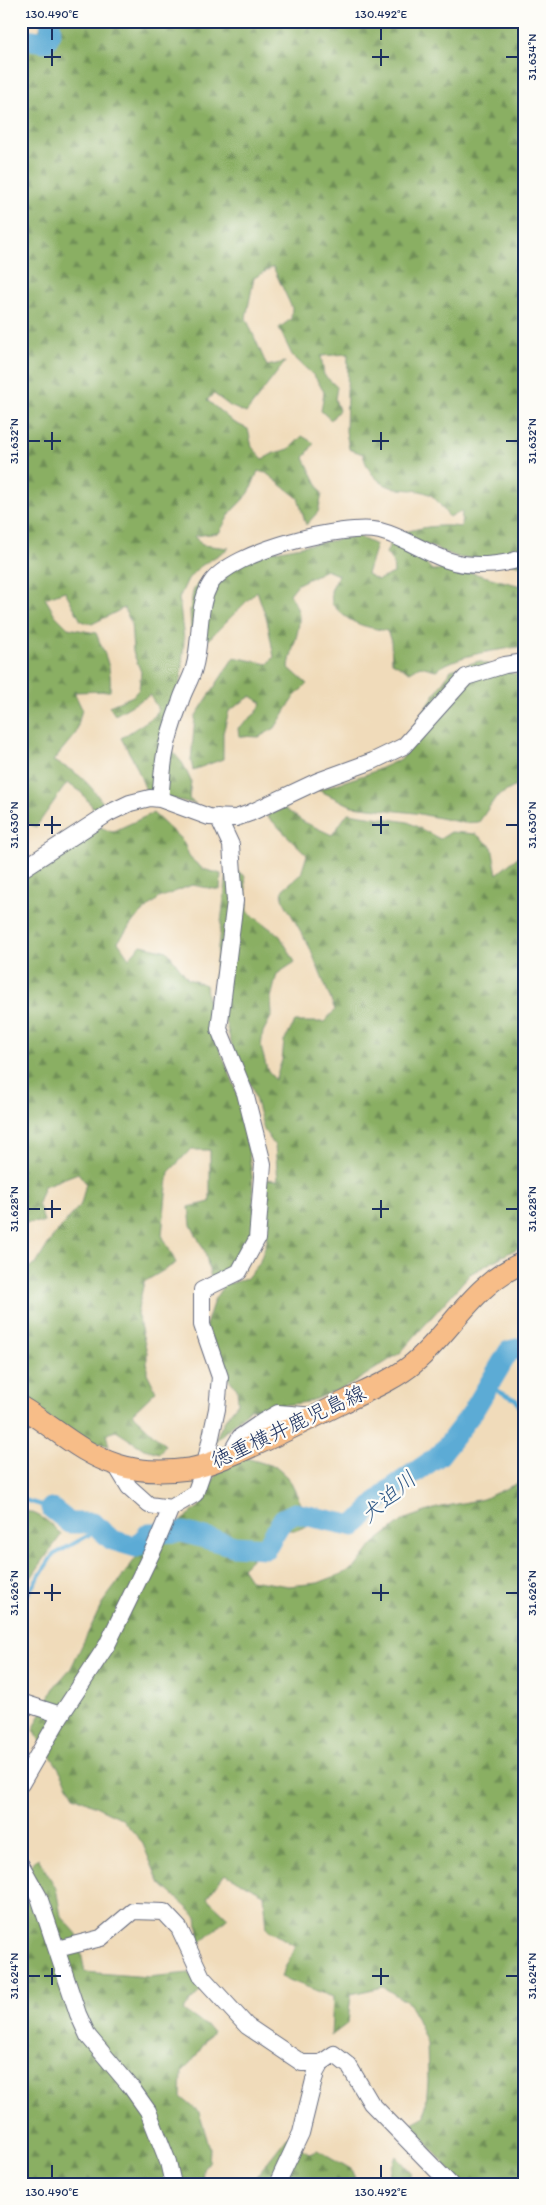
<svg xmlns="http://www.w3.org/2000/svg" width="546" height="2205" font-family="Itim,'Klee One',sans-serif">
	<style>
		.forest { fill: url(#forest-firs); stroke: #526f61 }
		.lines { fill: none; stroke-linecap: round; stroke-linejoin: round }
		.stream { stroke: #5babd5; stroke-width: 4 }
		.river { stroke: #5babd5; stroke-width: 21 }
		.minor-casing { stroke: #666b7e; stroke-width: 18 }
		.major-casing { stroke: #666b7e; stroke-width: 23 }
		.minor { stroke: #fff; stroke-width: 16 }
		.major { stroke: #f7bd88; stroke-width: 21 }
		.ticks { fill: none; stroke: #1b2f5e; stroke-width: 2 }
		.labels { text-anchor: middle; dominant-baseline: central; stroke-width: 4.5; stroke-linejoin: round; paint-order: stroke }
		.street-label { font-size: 21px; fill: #1b2f5e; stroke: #fdfcf7 }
		.water-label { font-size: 22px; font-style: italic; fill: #315a88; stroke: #fdfcf7 }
		.neatline { fill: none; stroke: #1b2f5e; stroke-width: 2 }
		.ticks-label { font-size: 12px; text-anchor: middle; fill: #1b2f5e }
	</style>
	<defs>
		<pattern id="forest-firs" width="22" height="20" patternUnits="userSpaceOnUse" patternTransform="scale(1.25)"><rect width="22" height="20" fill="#8aaf64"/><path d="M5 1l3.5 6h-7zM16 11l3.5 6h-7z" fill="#708f56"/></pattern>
	</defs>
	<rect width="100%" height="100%" fill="#fdfcf7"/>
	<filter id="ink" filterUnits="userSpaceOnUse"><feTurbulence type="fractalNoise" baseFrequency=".02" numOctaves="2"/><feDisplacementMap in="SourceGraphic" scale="10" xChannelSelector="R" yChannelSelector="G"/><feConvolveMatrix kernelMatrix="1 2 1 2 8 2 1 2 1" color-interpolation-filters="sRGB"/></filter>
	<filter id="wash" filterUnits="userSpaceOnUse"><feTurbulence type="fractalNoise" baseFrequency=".0096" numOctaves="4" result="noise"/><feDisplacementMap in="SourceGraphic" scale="20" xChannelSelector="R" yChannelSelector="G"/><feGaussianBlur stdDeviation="1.12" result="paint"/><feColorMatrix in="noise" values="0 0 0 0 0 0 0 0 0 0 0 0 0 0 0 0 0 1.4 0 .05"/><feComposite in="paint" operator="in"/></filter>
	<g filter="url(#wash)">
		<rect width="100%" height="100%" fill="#f0dbba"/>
		<path class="forest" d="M 42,21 L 525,21 L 525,567 L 492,558 L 460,558 L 399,534 C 420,527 440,524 461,527 L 462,511 L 449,517 C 444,511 437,498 429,494 C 417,488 401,491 391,487 C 375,482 366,468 363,454 L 349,449 L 346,431 L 348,354 L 321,356 L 324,375 L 337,387 L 335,399 L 339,410 L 331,420 L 321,411 L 324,392 L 315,377 L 292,355 L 279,328 L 291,319 L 292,308 L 273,267 L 254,278 L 246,318 L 267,366 L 285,362 L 246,413 L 230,406 L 214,394 L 207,400 L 233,422 L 248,429 L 252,447 L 263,459 L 274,453 L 289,449 L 302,436 L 314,443 L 304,458 L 322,494 L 318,512 L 306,525 L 298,498 L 266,473 L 258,471 L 249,493 L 231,512 L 219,533 L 194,536 L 202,545 L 229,548 L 198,568 L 188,579 L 179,598 L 184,640 L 181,680 L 166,722 L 160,725 L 173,752 L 183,764 L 191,781 L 189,799 L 196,804 L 147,793 L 135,763 L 121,738 L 155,716 L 158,709 L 150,695 L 115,715 L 109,706 L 133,696 L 139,689 L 141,672 L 133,652 L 131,623 L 124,608 L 92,624 L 81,621 L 65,591 L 45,598 L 55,615 L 68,628 L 96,633 C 105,656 112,665 110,691 L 74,692 L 82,709 L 76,733 L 53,761 C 80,773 86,780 104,804 L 95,810 L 80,791 L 67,783 L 36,827 L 21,820 L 21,45 L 25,46 L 37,41 Z
			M 357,536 L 376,545 L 367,574 L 378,580 L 394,573 L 393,562 L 386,553 L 391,543 L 419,555 L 432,570 L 457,569 L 525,587 L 525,646 C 494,651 462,653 436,670 L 420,666 L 410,672 L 392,662 L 391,641 L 387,631 C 361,626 350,624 332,604 L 331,591 L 338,575 L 326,570 L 298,584 L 290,594 C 294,602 300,611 299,621 C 299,634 290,653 289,668 L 307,684 L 294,697 L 275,728 L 259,737 L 239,736 L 238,728 L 256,713 L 262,703 L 251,696 L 229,711 L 223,733 L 223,759 L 193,770 L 191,761 L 195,717 L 234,657 L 268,664 L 274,657 L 267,620 L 257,591 L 208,640 L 191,631 L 190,610 L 193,591 L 200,580 L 230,559 Z
			M 479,661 L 514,674 L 525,672 L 525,781 L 496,797 L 479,822 L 464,823 L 415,813 L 352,806 L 318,790 L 370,773 L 403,758 L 418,719 L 451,670 Z
			M 284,808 L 304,822 L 332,835 L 348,813 L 408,822 L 440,839 L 451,832 L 476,834 L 492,847 L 497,874 L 525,851 L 525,1213 L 521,1215 L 525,1220 L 525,1244 L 470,1274 L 400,1353 L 350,1385 L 308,1402 L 250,1409 L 214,1442 L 226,1418 L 238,1403 L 237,1389 L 225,1374 L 206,1325 L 214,1300 L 224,1285 L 246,1279 L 259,1264 L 267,1241 L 262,1179 L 278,1180 L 275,1146 L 264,1130 L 252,1087 L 236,1060 L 225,1021 L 215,994 L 214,979 L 228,866 L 245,876 L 248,912 L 280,936 L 295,962 L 277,974 L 271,998 L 272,1015 L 263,1032 L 261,1047 L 267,1069 L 275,1080 L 282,1060 L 284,1041 L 295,1022 L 324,1022 L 335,1010 L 310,948 L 282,898 L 283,889 L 301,874 L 307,855 L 267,816 Z
			M 153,813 L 183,841 L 190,858 L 203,869 L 221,874 L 220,890 L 192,885 L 159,898 L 135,919 L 118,942 L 129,958 L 141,945 L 167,951 L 188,979 L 206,985 L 210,1025 L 242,1105 L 252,1177 L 255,1225 L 245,1259 L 226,1275 L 211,1278 L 205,1252 L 191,1225 L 189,1207 L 210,1202 L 210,1150 L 190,1150 L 169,1172 L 166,1195 L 162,1235 L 176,1263 L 144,1282 L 137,1313 L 147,1352 L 147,1373 L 156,1391 L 132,1414 L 165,1445 L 160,1453 L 144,1449 L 116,1431 L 106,1434 L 109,1446 L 84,1439 L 21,1402 L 21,1271 L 36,1264 L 52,1238 L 81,1204 L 86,1183 L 78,1173 L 44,1186 L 38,1203 L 44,1222 L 21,1223 L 21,877 L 100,827 L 112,832 Z
			M 243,1457 L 276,1467 L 289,1479 L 311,1524 L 297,1530 L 281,1530 L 242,1568 L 250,1580 L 289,1586 L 318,1583 L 354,1569 L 373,1544 L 405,1519 L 437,1508 L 483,1499 L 518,1483 L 525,1483 L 525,2184 L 462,2184 L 410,2124 L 425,2116 L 428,2082 L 427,2043 L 410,2004 L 383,1987 L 351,1994 L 348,2023 L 331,2036 L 333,1997 L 281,1977 L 295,1946 L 267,1929 L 264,1894 L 225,1874 L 207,1898 L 228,1918 L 200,1943 L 197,1917 L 159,1882 L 142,1842 L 121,1818 L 74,1796 L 58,1767 L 33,1730 L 55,1686 L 71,1668 L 103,1602 L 139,1554 L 199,1507 L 217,1473 Z
			M 21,1510 C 38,1512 51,1523 61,1535 L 21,1592 Z
			M 38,1858 L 56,1888 L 61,1916 L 77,1934 L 85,1972 L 148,1977 L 189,1973 L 201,1990 L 183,2010 L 213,2031 L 191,2063 L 182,2072 L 181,2097 L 199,2112 L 210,2149 L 209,2162 L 203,2169 L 202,2184 L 21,2184 L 21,1874 Z
			M 288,2136 L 292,2143 L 309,2153 L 318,2150 L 351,2169 L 357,2183 L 360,2184 L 250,2184 Z
			M 396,2156 L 412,2173 L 405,2184 L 379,2184 L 387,2180 Z"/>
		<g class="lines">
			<path class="stream" d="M 487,1385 L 516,1400 L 525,1418
				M 21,1499 L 51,1508
				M 21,1604 L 53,1555 L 100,1529"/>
			<path class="river" d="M 21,36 L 25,39 L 46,42 L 51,33 L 50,21
				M 51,1508 L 70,1523 L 93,1523 L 112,1540 L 136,1547 L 149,1533 L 183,1532 L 234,1546 L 266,1548 L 283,1519 L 295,1513 L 354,1526 L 388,1491 L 440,1455 L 472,1413 L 509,1351 L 525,1347"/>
		</g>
	</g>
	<g filter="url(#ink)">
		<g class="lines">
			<g class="minor-casing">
				<path id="minor" d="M 160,799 C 162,784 162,769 165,754 C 168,737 174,719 180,703 C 183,691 191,680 194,668 C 202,641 196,606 211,583 C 232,551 344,523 380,531 C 404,537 424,552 447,560 C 470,568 502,566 525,557
					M 21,870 L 109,813 L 130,803 L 150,798 L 160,799 L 209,817 L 236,818 L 250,813 L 318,781 L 373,761 L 404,746 L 466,677 L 505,665 L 525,662
					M 229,1456 L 240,1437 L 262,1422 L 278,1413 L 316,1416
					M 115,1464 L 129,1487 L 149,1505 L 171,1508
					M 21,1702 L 61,1715
					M 21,1784 L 61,1715 L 107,1645 L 155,1546 L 171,1508 L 195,1494 L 205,1465 L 217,1409 L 220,1377 L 202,1325 L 202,1290 L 239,1272 L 257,1239 L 263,1164 L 245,1093 L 219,1029 L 235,901 L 231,845 L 218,817
					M 21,1865 L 39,1897 L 78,2014 L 88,2036 L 131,2087 L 148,2111 L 168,2162 L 173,2184
					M 57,1949 L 101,1938 L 133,1911 L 164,1912 L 179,1928 L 202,1977 L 247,2026 L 302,2063 L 321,2063
					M 277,2184 L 301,2133 L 316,2072 L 321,2063 L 334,2054 L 349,2066 L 371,2103 L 450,2184"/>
			</g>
			<g class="major-casing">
				<path id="major" d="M 21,1407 C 54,1427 81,1454 118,1465 C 140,1472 167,1472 189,1469 C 207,1466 223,1458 239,1452 C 274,1437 308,1420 342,1403 C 366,1391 394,1380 414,1363 C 454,1329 473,1283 525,1262"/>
			</g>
			<use href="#minor" class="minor"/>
			<use href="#major" class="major"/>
		</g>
	</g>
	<path class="ticks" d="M 52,28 L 52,40M 381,28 L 381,40M 52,49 L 52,66M 381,49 L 381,66M 44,57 L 61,57M 372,57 L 389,57M 506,57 L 518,57M 52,432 L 52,450M 381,432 L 381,450M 28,441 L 40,441M 44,441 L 61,441M 372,441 L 389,441M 506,441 L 518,441M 52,816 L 52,834M 381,816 L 381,834M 28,825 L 40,825M 44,825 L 61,825M 372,825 L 389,825M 506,825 L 518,825M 52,1200 L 52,1218M 381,1200 L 381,1218M 28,1209 L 40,1209M 44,1209 L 61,1209M 372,1209 L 389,1209M 506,1209 L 518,1209M 52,1584 L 52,1601M 381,1584 L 381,1601M 28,1593 L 40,1593M 44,1593 L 61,1593M 372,1593 L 389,1593M 506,1593 L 518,1593M 52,1968 L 52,1985M 381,1968 L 381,1985M 28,1976 L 40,1976M 44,1976 L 61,1976M 372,1976 L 389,1976M 506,1976 L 518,1976M 52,2165 L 52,2178M 381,2165 L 381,2178"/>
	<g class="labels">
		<g class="street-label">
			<text transform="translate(288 1426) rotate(-25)">徳重横井鹿児島線</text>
		</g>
		<g class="water-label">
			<text transform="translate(388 1497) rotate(-41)">犬迫川</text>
		</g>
	</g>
	<rect width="546" height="2205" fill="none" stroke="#fdfcf7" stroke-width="55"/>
	<rect x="28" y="28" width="490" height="2150" class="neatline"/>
	<g class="ticks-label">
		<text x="52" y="18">130.490°E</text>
		<text x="381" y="18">130.492°E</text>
		<text transform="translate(532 57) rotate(-90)" y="4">31.634°N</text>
		<text transform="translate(14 441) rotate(-90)" y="4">31.632°N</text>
		<text transform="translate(532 441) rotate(-90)" y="4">31.632°N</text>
		<text transform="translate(14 825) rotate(-90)" y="4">31.630°N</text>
		<text transform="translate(532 825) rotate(-90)" y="4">31.630°N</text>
		<text transform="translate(14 1209) rotate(-90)" y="4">31.628°N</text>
		<text transform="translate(532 1209) rotate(-90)" y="4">31.628°N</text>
		<text transform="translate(14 1593) rotate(-90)" y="4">31.626°N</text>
		<text transform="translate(532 1593) rotate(-90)" y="4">31.626°N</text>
		<text transform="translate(14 1976) rotate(-90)" y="4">31.624°N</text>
		<text transform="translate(532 1976) rotate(-90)" y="4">31.624°N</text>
		<text x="52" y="2196">130.490°E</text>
		<text x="381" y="2196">130.492°E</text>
	</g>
</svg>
